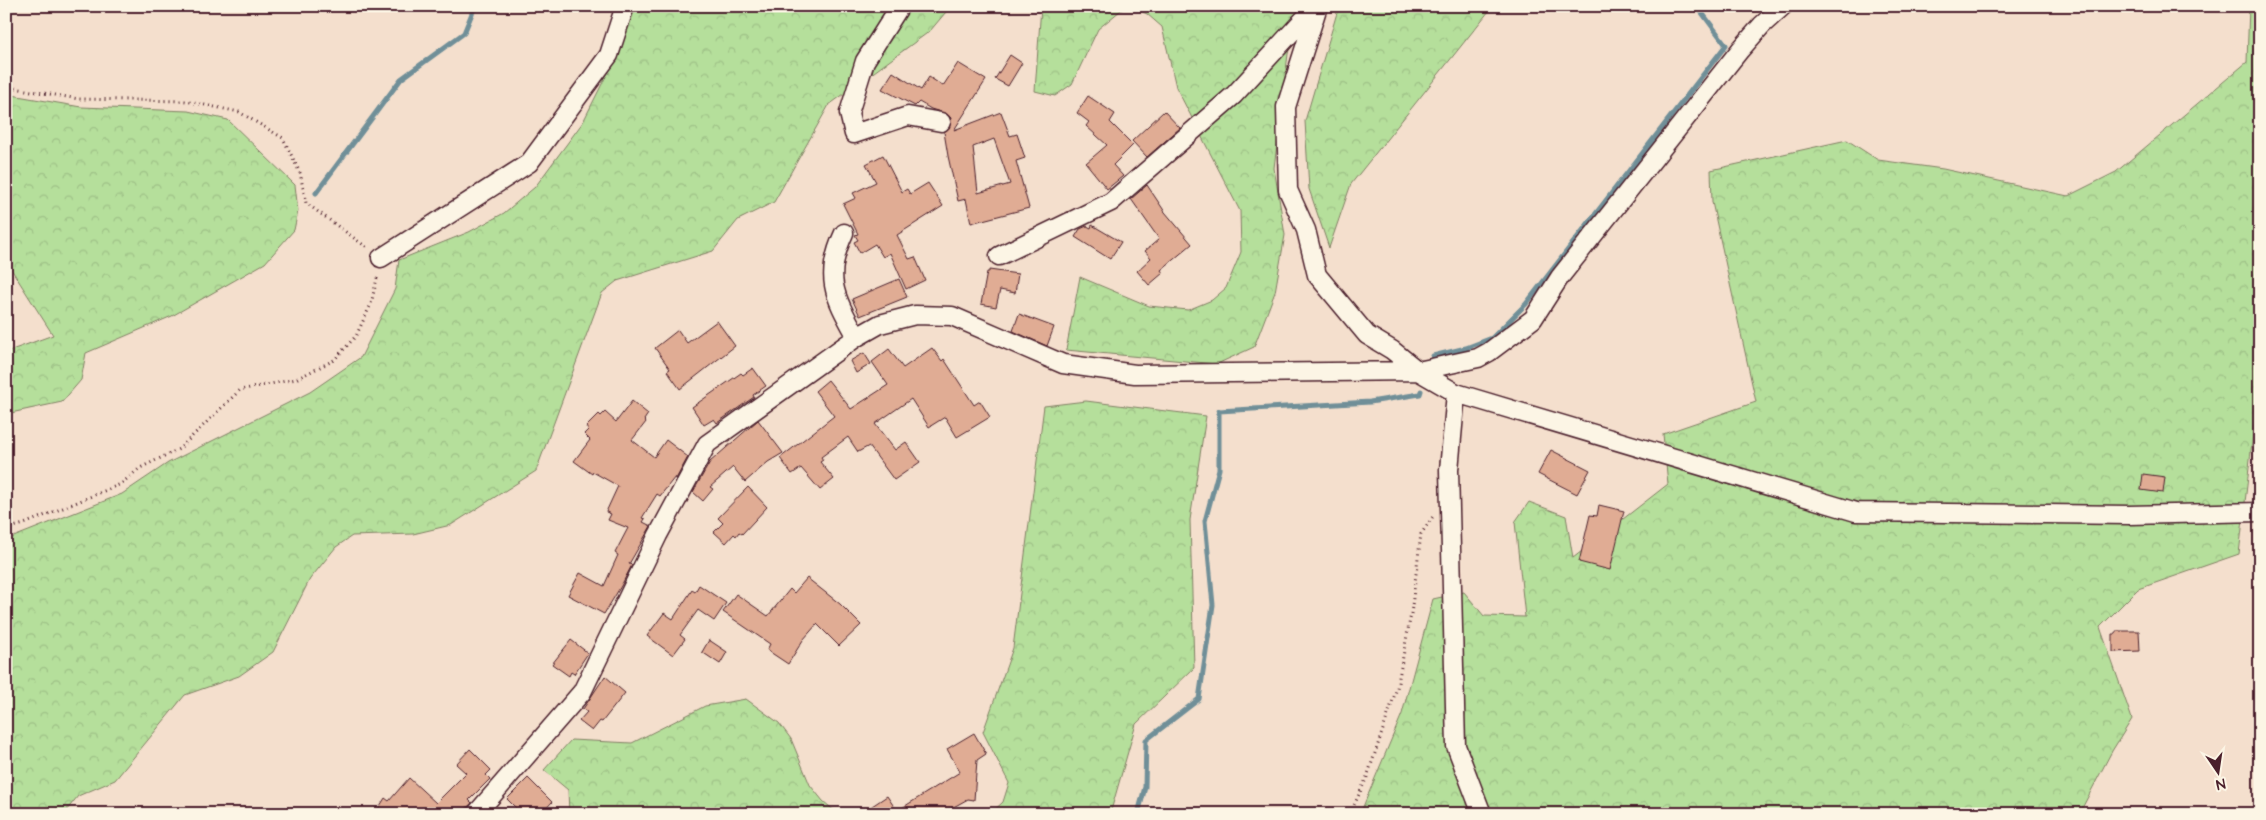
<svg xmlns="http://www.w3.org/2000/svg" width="2266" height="820" font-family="'Architects Daughter',sans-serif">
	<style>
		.forest { fill: url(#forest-crowns); stroke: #807f63 }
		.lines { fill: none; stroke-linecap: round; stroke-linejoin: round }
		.stream { stroke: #6f8f98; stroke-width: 5 }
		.building { fill: #e0ac94; stroke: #4a1f2b; fill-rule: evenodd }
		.minor-casing { stroke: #4a1f2b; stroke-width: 21 }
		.path { stroke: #4a1f2b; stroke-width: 3; stroke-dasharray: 1 4; stroke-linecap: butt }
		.minor { stroke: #fcf5e5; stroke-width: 18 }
	</style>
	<defs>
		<pattern id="forest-crowns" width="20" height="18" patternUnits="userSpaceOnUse" patternTransform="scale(1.25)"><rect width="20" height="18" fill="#b5df9b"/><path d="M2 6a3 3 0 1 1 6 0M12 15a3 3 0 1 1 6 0" fill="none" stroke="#9dbf86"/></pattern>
	</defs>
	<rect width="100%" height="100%" fill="#f4dfcd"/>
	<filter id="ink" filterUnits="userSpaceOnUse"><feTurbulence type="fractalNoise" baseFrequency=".02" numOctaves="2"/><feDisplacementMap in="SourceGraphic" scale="10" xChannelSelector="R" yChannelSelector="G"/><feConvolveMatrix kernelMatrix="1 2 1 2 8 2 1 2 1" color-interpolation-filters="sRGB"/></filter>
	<g filter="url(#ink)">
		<path class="forest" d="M 635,6 L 951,6 L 930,31 L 829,105 L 774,202 L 738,220 L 713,251 L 617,281 L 602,293 L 536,471 L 451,525 L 413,534 L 352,536 L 336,547 L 310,579 L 273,652 L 239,676 L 185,695 L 115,780 L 78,796 L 66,811 L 67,814 L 6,814 L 6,540 L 122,494 L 168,463 L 310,392 L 361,357 L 395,289 L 399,260 L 469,232 L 504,213 L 535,187 L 583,122 L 623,42 Z
			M 1041,6 L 1126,6 L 1098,29 L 1072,84 L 1055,96 L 1035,91 Z
			M 1131,6 L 1299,6 L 1288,54 L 1274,168 L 1285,235 L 1275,292 L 1254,347 L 1217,364 L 1066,350 L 1080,277 L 1149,306 L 1188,310 L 1212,300 L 1226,288 L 1241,252 L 1240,211 L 1176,87 L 1162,27 L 1147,14 Z
			M 1339,6 L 1493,6 L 1351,184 L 1329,248 L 1309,189 L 1305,121 Z
			M 2249,6 L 2260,6 L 2260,418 L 2254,425 L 2239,554 L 2138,589 L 2100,627 L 2132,719 L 2112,751 L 2079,814 L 1360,814 L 1402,714 L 1433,599 L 1464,592 L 1484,616 L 1525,617 L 1515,522 L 1529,502 L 1566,516 L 1573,558 L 1668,484 L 1663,434 L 1756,402 L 1712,202 L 1711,170 L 1847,140 L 1878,160 L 1943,169 L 2068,196 L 2116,172 L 2247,62 Z
			M 6,94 L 81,107 L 188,111 L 228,120 L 295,185 L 298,211 L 294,230 L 265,263 L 172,316 L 86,353 L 81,380 L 62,402 L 6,414 L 6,352 L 53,335 L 6,261 Z
			M 1086,401 L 1206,416 L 1190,520 L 1194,668 L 1136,724 L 1110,814 L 990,814 L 1003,802 L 1009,783 L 983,732 L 1013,648 L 1044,406 Z
			M 746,699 L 779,723 L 791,739 L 810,785 L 823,801 L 838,814 L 569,814 L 568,790 L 544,770 L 571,740 L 632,743 L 705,706 Z"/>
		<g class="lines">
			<path class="stream" d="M 316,193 L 401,79 L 464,33 L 475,6
				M 1432,359 L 1433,356 L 1466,348 L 1492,338 L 1526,304 L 1726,45 L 1697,6
				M 1138,814 L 1145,787 L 1146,740 L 1199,699 L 1213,605 L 1205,521 L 1219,469 L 1219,411 L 1370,402 L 1420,394 L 1421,391"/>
		</g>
		<path class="building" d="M 1010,55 L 1022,63 L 1008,86 L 995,79 Z
			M 958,63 L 986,80 L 954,130 L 1001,112 L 1010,136 L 1017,134 L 1025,158 L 1016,161 L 1029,208 L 971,223 L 966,199 L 958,201 L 948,156 L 944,132 L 949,128 L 951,118 L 947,114 L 931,109 L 919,102 L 915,106 L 882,89 L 893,72 L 921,90 L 929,77 L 943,86 ZM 994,139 L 1010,184 L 978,193 L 973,147 Z
			M 1088,96 L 1115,114 L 1110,122 L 1133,145 L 1113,165 L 1123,176 L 1107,189 L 1086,163 L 1107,145 L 1086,126 L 1089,122 L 1077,113 Z
			M 1164,111 L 1180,128 L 1147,157 L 1132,141 Z
			M 883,155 L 902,192 L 907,189 L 910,194 L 928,183 L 943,206 L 897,235 L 909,259 L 915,257 L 925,280 L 906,289 L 890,253 L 883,257 L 875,244 L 860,253 L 854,242 L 858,240 L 855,235 L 858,234 L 843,204 L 856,198 L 853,193 L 876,182 L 866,164 Z
			M 1147,185 L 1165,212 L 1192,244 L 1161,270 L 1163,273 L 1149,285 L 1137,271 L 1151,258 L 1145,251 L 1159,239 L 1131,199 Z
			M 1092,225 L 1121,242 L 1110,259 L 1075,237 L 1080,229 L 1087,226 L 1091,228 Z
			M 989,270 L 1018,274 L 1015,293 L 1000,290 L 996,307 L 981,304 L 987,272 L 989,272 Z
			M 899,279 L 907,297 L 860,316 L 852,299 Z
			M 1019,314 L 1054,327 L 1047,346 L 1013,331 Z
			M 717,321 L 735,346 L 680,389 L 667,371 L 670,369 L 655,348 L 678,330 L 687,343 Z
			M 932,348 L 942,361 L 944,359 L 974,405 L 980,401 L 990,417 L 957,437 L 945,417 L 929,427 L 911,399 L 875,424 L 895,450 L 906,442 L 920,462 L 894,480 L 869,446 L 858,452 L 848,437 L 821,457 L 823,460 L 820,462 L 834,479 L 820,490 L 801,468 L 792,474 L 780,458 L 834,416 L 815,391 L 828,380 L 851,409 L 888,385 L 872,362 L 889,349 L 903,368 Z
			M 864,353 L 871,364 L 856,373 L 850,361 Z
			M 753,368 L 766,386 L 753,395 L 754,397 L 717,423 L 714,419 L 704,425 L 692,407 L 741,373 L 743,375 Z
			M 632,401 L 648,414 L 644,420 L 646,422 L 632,440 L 654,457 L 666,440 L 688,457 L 676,479 L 675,477 L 660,496 L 657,494 L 642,518 L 645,519 L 643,522 L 651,526 L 629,564 L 632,565 L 621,586 L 604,614 L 568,595 L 580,573 L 604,586 L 618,555 L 615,553 L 628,528 L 608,520 L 611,514 L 606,512 L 618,486 L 593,472 L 592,474 L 574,461 L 590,440 L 584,434 L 588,430 L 586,427 L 599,414 L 601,416 L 605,412 L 616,422 Z
			M 758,420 L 783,453 L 768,462 L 745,482 L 733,467 L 710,487 L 713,489 L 703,501 L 693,492 L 710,462 Z
			M 1551,450 L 1590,470 L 1577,494 L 1538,474 Z
			M 2143,474 L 2165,477 L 2163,493 L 2141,490 Z
			M 748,487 L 767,507 L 742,534 L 739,532 L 736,536 L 734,534 L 726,543 L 714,532 L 723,523 L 718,518 Z
			M 1599,505 L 1624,511 L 1610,570 L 1579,562 L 1590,515 L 1597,516 Z
			M 807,578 L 840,604 L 861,625 L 839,646 L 817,624 L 803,640 L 788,664 L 767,650 L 770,644 L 723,612 L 736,594 L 768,616 L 790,589 L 794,593 Z
			M 699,585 L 726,603 L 714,621 L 698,610 L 680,635 L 685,639 L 673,655 L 647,636 L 664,613 L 673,619 L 692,590 L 695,592 Z
			M 2116,631 L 2139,631 L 2140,651 L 2113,652 L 2113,634 L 2116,634 Z
			M 571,640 L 588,653 L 574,674 L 571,672 L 569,676 L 552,664 Z
			M 709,640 L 727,652 L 720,664 L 702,652 Z
			M 605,676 L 625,693 L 602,722 L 600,721 L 592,731 L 579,721 L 587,712 L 583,709 Z
			M 974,733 L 986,754 L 977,760 L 974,800 L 968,799 L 941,814 L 860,814 L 887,796 L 897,811 L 960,772 L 947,749 Z
			M 470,749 L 491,770 L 486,775 L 490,779 L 469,800 L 472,803 L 460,814 L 375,814 L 385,798 L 389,801 L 409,778 L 436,803 L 466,773 L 456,764 Z
			M 528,778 L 552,802 L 541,814 L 522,814 L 507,799 Z"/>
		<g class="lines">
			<g class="minor-casing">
				<path id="minor" d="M 900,6 L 865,61 L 849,113 L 854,134 L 908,116 L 941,122
					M 1318,6 L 1286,107 L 1288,190 L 1306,230 L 1317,275 L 1367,335 L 1392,350 L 1418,371 L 1456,393 L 1856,512 L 2129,515 L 2260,512
					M 844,233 C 823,278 835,297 857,337
					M 999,256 L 1111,202 L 1234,95 L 1315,7
					M 381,258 L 529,163 L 609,55 L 625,6
					M 1456,393 L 1449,470 L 1456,746 L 1482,814
					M 476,814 L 582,692 L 658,535 L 707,444 L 857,337 L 880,324 L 915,315 L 952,316 L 1063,364 L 1135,374 L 1418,371 L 1478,358 L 1489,352 L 1533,319 L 1560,277 L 1740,50 L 1762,25 L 1783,6"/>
			</g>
			<path class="path" d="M 6,85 L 14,88 L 79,99 L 185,101 L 239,112 L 283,138 L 300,173 L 306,203 L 369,249
				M 6,529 L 24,524 L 121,484 L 140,468 L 179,449 L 240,390 L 296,379 L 334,360 L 356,336 L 371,304 L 378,274
				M 1350,814 L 1367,777 L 1397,688 L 1411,614 L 1421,534 L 1434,515"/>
			<use href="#minor" class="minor"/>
		</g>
	</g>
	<rect width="2266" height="820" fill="none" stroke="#fcf5e5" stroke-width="25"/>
	<rect x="12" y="12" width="2241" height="795" fill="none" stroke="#4a1f2b" stroke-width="2" filter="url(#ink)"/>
	<g transform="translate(2218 772) rotate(167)" stroke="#fcf5e5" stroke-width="4" paint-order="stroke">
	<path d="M0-4L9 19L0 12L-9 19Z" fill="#4a1f2b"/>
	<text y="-8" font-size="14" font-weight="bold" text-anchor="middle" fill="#4a1f2b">N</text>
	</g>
</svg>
